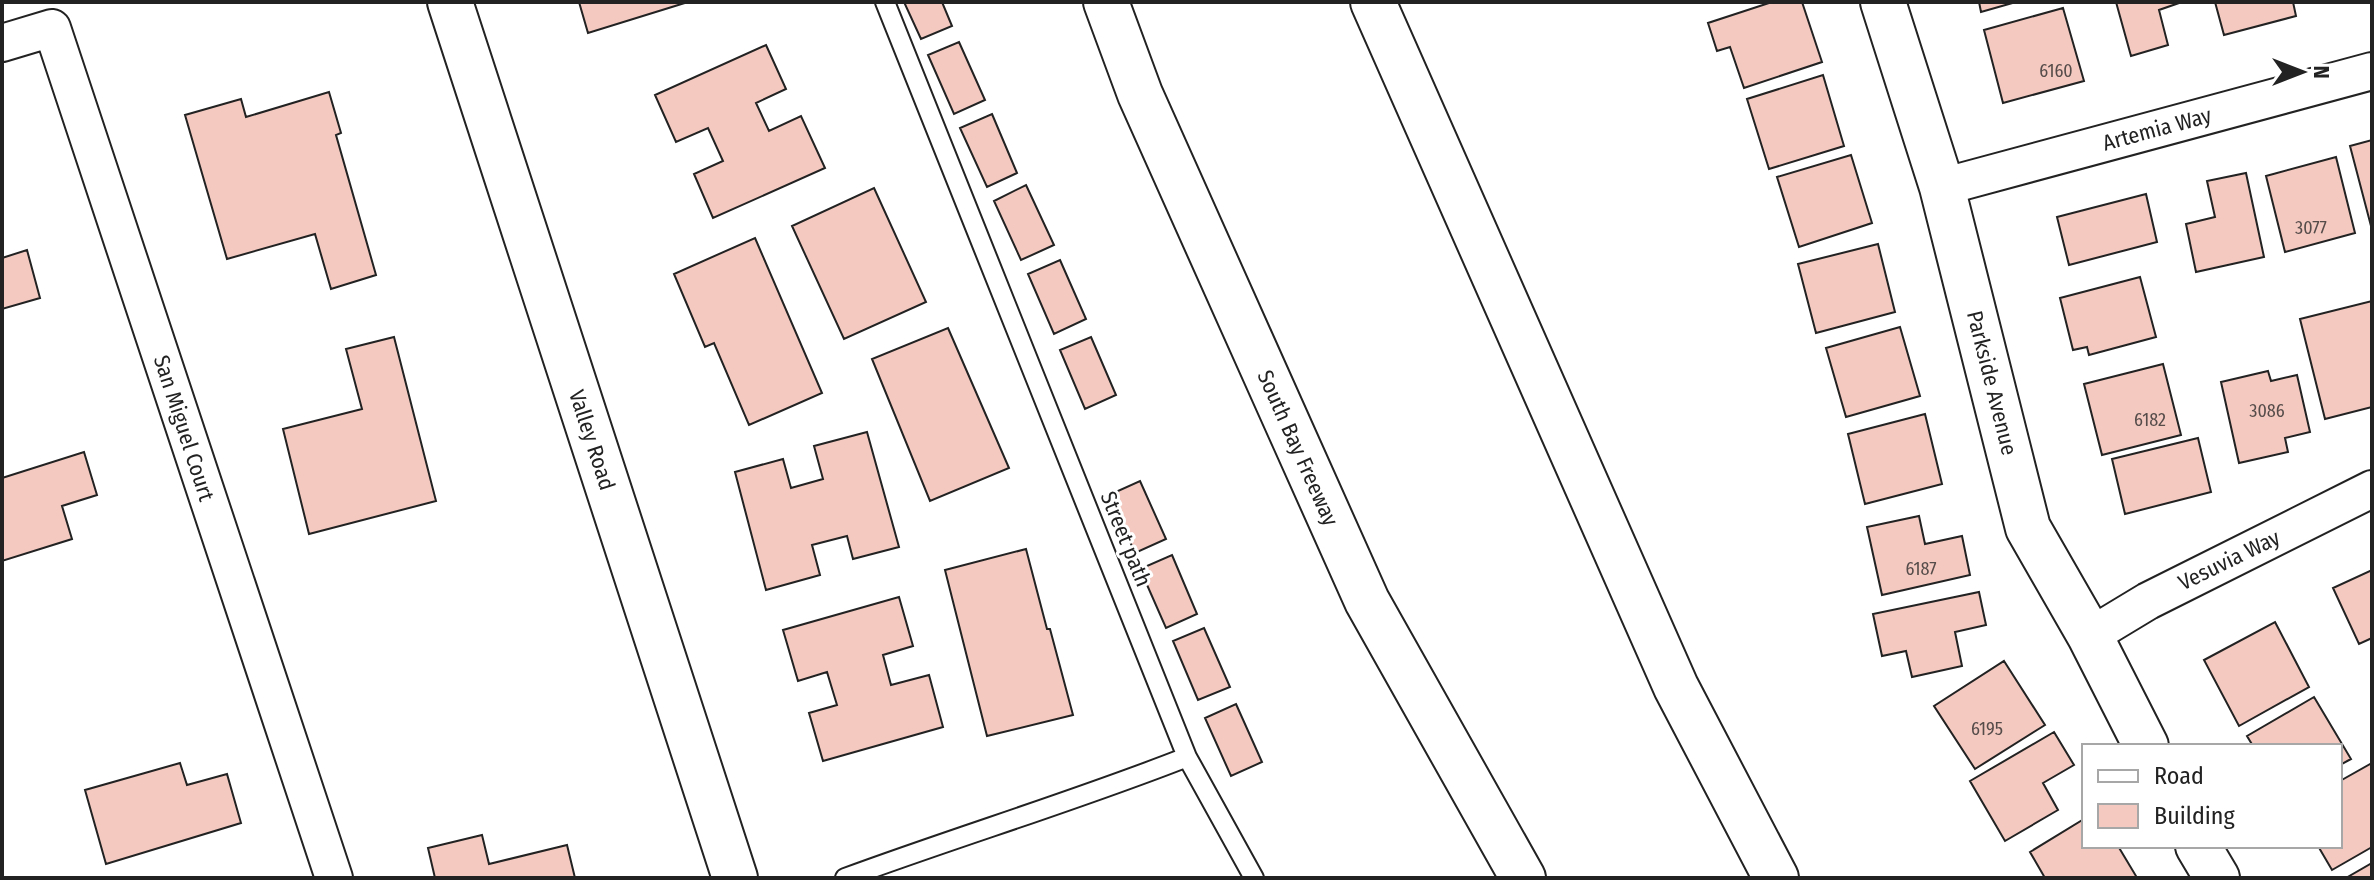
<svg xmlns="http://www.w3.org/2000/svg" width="2374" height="880" font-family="'Fira Sans Condensed',sans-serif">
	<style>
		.building { fill: #f3c9c0; stroke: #222; stroke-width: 2 }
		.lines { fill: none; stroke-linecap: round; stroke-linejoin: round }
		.service-casing { stroke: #222; stroke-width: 22 }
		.minor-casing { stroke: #222; stroke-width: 40 }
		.tertiary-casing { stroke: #222; stroke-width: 48 }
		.secondary-casing { stroke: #222; stroke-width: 48 }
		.motorway-casing { stroke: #222; stroke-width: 48 }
		.service { stroke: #fff; stroke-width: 18 }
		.minor { stroke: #fff; stroke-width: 36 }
		.tertiary { stroke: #fff; stroke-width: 44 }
		.secondary { stroke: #fff; stroke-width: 44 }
		.motorway { stroke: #fff; stroke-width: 44 }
		.labels { text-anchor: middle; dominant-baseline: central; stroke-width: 6; stroke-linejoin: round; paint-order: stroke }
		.number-label { font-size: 18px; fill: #564c4a }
		.street-label { font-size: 22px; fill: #222; stroke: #fff }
	</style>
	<rect width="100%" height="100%" fill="#fff"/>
	<path class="building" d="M 579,2 L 688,2 L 588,33 Z
		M 904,2 L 942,2 L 952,26 L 921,39 Z
		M 1772,2 L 1802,2 L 1822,62 L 1744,88 L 1730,47 L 1717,51 L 1708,23 Z
		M 1979,2 L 2016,2 L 1981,12 Z
		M 2116,2 L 2182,2 L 2159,10 L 2168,45 L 2131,56 Z
		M 2215,2 L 2293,2 L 2296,16 L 2224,35 Z
		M 2063,8 L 2084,81 L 2003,103 L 1984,30 Z
		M 959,42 L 985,100 L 954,114 L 928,55 Z
		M 766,45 L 786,89 L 756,103 L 769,131 L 801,116 L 825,168 L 713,218 L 694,174 L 723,161 L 708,128 L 676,142 L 655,95 Z
		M 1823,75 L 1844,146 L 1769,169 L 1747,99 Z
		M 329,92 L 341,133 L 336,135 L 376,275 L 331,289 L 315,234 L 227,259 L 185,115 L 241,99 L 246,117 Z
		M 992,114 L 1017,173 L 987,187 L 960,128 Z
		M 2372,140 L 2372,226 L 2371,226 L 2350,146 Z
		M 1851,155 L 1872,223 L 1799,247 L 1777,177 Z
		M 2336,157 L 2355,233 L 2285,252 L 2266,176 Z
		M 2246,173 L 2264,257 L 2196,272 L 2186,224 L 2215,217 L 2207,181 Z
		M 1026,185 L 1054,245 L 1021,260 L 994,201 Z
		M 874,188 L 926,302 L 844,339 L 792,226 Z
		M 2146,194 L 2157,242 L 2069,265 L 2057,217 Z
		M 755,238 L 822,393 L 749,425 L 714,343 L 705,347 L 674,274 Z
		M 1878,244 L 1895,312 L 1816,333 L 1798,264 Z
		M 27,250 L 40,298 L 2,309 L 2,258 Z
		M 1060,260 L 1086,319 L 1054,334 L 1028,274 Z
		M 2140,277 L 2156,337 L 2089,355 L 2087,347 L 2073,350 L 2060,298 Z
		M 2372,301 L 2372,407 L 2325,419 L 2300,319 Z
		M 1900,327 L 1920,396 L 1846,417 L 1826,348 Z
		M 948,328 L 1009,468 L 930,501 L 872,359 Z
		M 394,337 L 436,501 L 309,534 L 283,429 L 362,409 L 346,349 Z
		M 1091,337 L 1116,395 L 1085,409 L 1060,350 Z
		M 2163,364 L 2181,435 L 2102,455 L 2084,384 Z
		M 2268,371 L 2271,381 L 2297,375 L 2310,432 L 2285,438 L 2288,452 L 2239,463 L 2221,382 Z
		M 1925,414 L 1942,484 L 1865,504 L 1848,434 Z
		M 867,432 L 899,547 L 853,559 L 847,536 L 812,545 L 820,575 L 766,590 L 735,472 L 783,459 L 791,488 L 823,479 L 814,446 Z
		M 2198,438 L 2211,492 L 2125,514 L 2112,459 Z
		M 84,452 L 97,495 L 62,506 L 72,539 L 2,561 L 2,478 Z
		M 1140,481 L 1166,539 L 1135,553 L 1109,495 Z
		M 1919,516 L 1925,544 L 1962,536 L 1970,575 L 1882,595 L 1867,527 Z
		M 1026,549 L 1047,629 L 1050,629 L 1073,715 L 987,736 L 945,570 Z
		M 1172,555 L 1197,614 L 1166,628 L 1140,569 Z
		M 2372,570 L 2372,638 L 2359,644 L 2333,588 Z
		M 1979,592 L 1986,625 L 1955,632 L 1962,666 L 1912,677 L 1906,651 L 1882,656 L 1873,614 Z
		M 899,597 L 913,646 L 883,655 L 891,685 L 929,675 L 943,727 L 823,761 L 809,713 L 837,705 L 827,672 L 798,681 L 783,630 Z
		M 2275,622 L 2309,687 L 2239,726 L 2204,660 Z
		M 1204,628 L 1230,687 L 1198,700 L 1173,641 Z
		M 2004,661 L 2045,725 L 1975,769 L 1934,706 Z
		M 2314,697 L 2351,759 L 2340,765 L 2340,746 L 2253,746 L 2247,736 Z
		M 1236,704 L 1262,762 L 1231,776 L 1205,718 Z
		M 2054,732 L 2074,765 L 2043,783 L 2058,810 L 2005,841 L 1970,781 Z
		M 180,763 L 187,785 L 227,774 L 241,823 L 106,864 L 85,790 Z
		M 2372,763 L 2372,847 L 2332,870 L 2318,846 L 2340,846 L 2340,781 Z
		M 2084,819 L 2084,846 L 2118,846 L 2136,876 L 2132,878 L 2045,878 L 2030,852 Z
		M 482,835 L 489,864 L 567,845 L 575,878 L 435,878 L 428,848 Z
		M 2372,863 L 2372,878 L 2346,878 Z"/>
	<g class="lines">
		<g class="service-casing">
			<path id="service" d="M 885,2 L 1187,757 L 1254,878
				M 845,878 C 959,836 1075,801 1187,757"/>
		</g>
		<g class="minor-casing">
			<path id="minor" d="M 2,43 L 52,28 L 334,878
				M 1942,187 L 2372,71
				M 2090,636 L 2148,601 L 2372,489"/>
		</g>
		<g class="tertiary-casing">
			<path id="tertiary" d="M 450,2 L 735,878"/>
		</g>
		<g class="secondary-casing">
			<path id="secondary" d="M 1883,2 L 1942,187 L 2028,528 L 2090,636 L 2146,746
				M 2198,846 L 2217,878"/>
		</g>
		<g class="motorway-casing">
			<path id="motorway" d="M 1106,2 L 1140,94 L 1367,601 L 1523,878
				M 1373,2 L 1676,687 L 1776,878"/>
		</g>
		<use href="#service" class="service"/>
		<use href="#minor" class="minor"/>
		<use href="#tertiary" class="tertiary"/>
		<use href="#secondary" class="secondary"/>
		<use href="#motorway" class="motorway"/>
	</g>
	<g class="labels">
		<g class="number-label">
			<text x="2056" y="71">6160</text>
			<text x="2311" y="228">3077</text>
			<text x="2267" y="411">3086</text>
			<text x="2150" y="420">6182</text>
			<text x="1921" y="569">6187</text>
			<text x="1987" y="729">6195</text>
		</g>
		<g class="street-label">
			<text transform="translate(2157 129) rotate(-15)">Artemia Way</text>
			<text transform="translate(1992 383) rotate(76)">Parkside Avenue</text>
			<text transform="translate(184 428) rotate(72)">San Miguel Court</text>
			<text transform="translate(592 440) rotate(72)">Valley Road</text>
			<text transform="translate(1298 448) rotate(66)">South Bay Freeway</text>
			<text transform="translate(1126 539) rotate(68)">Street path</text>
			<text transform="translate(2229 560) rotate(-26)">Vesuvia Way</text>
		</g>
	</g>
	<rect width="2374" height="880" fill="none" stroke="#222222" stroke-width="8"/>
	<rect x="2082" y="744" width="260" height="104" fill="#ffffff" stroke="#a7a7a7" stroke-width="2"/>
	<rect x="2098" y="770" width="40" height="12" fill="#ffffff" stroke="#a7a7a7" stroke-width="2"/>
	<text x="2154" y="784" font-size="24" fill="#222222">Road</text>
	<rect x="2098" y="804" width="40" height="24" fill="#f3c9c0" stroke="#a7a7a7" stroke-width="2"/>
	<text x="2154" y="824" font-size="24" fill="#222222">Building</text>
	<g transform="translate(2302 72) rotate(90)" stroke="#ffffff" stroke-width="6" paint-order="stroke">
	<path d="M0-6L14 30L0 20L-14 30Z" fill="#222222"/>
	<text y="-12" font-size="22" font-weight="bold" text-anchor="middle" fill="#222222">N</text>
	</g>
</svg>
